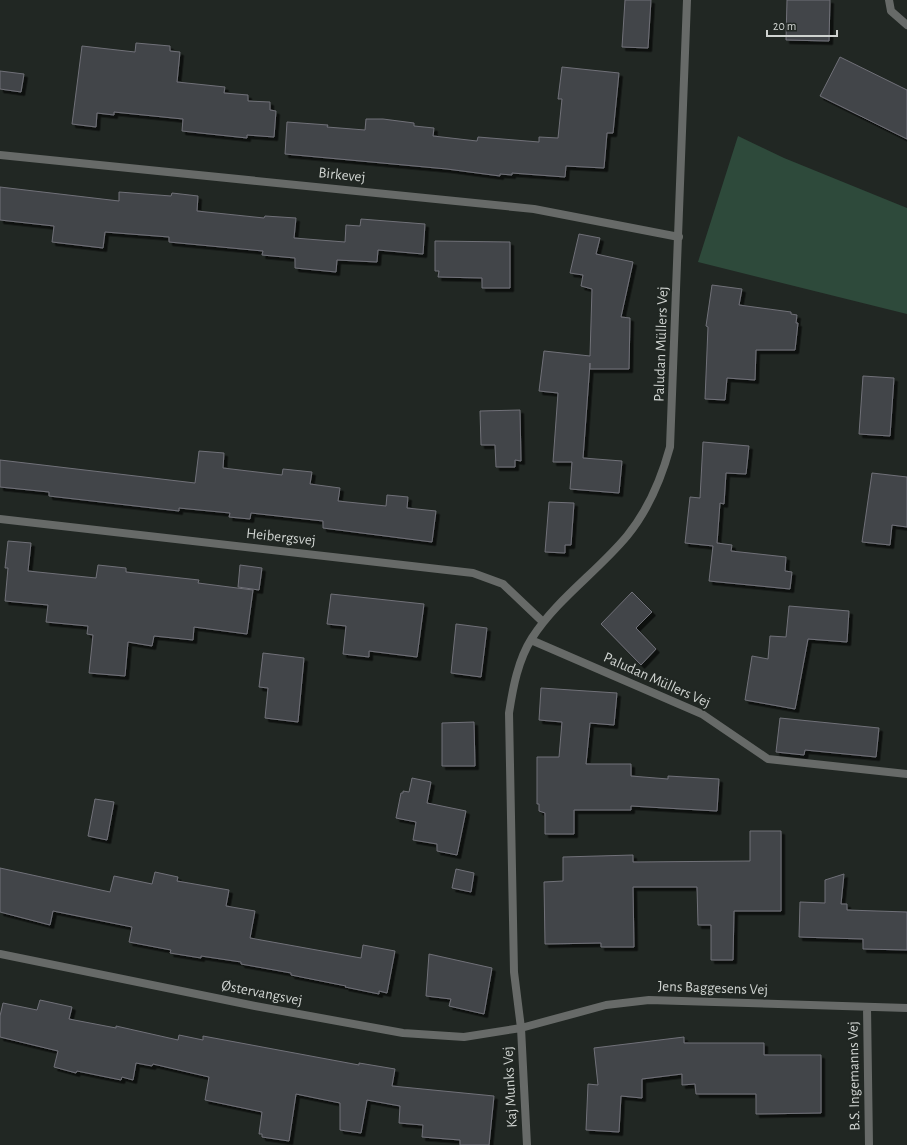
<svg xmlns="http://www.w3.org/2000/svg" width="907" height="1145" font-family="'Alegreya Sans',sans-serif">
	<style>
		.green { fill: #2e4a3b }
		.building { fill: #43444a; stroke: #707178; filter: url(#shadow) }
		.lines { fill: none; stroke-linecap: round; stroke-linejoin: round }
		.minor { stroke: #676a68; stroke-width: 8 }
		.labels { text-anchor: middle; dominant-baseline: central; stroke-width: 4; stroke-linejoin: round; paint-order: stroke }
		.street-label { font-size: 15px; fill: #cfd3d0; stroke: #212723 }
	</style>
	<defs>
		<filter id="shadow"><feDropShadow dx="3.5" dy="3.5" stdDeviation="0" flood-color="#0009"/></filter>
	</defs>
	<rect width="100%" height="100%" fill="#212723"/>
	<path class="green" d="M 738,136 L 784,158 L 907,208 L 907,314 L 698,262 Z"/>
	<path class="building" d="M 625,0 L 651,0 L 648,48 L 622,47 Z
		M 787,0 L 830,0 L 829,41 L 786,40 Z
		M 136,43 L 170,46 L 170,51 L 180,52 L 177,82 L 225,87 L 224,93 L 248,95 L 248,101 L 270,102 L 270,110 L 276,111 L 274,137 L 247,135 L 247,138 L 182,131 L 183,119 L 114,112 L 114,115 L 97,113 L 96,127 L 72,124 L 82,46 L 135,52 Z
		M 840,57 L 907,90 L 907,139 L 820,96 Z
		M 562,67 L 619,73 L 613,133 L 607,133 L 604,168 L 566,166 L 565,177 L 512,173 L 512,175 L 500,174 L 500,176 L 447,169 L 285,154 L 287,122 L 328,125 L 327,127 L 365,130 L 366,119 L 383,119 L 414,123 L 414,126 L 434,128 L 433,136 L 477,141 L 478,137 L 539,142 L 539,137 L 558,138 L 562,99 L 558,99 Z
		M 0,71 L 24,74 L 21,92 L 0,89 Z
		M 0,187 L 119,201 L 119,192 L 171,196 L 172,193 L 198,196 L 197,211 L 264,218 L 265,216 L 296,218 L 294,238 L 345,242 L 346,225 L 360,226 L 361,219 L 425,224 L 423,254 L 378,250 L 377,262 L 337,260 L 336,272 L 295,268 L 295,258 L 262,255 L 263,251 L 169,242 L 169,237 L 105,232 L 103,248 L 52,242 L 54,226 L 0,220 Z
		M 579,234 L 600,238 L 596,254 L 633,262 L 621,317 L 630,318 L 629,369 L 590,369 L 590,363 L 583,458 L 622,461 L 619,493 L 570,489 L 572,462 L 553,462 L 558,393 L 539,391 L 544,351 L 590,356 L 592,289 L 581,286 L 583,275 L 570,273 Z
		M 435,241 L 510,242 L 510,288 L 482,288 L 482,278 L 438,277 L 439,271 L 435,271 Z
		M 712,285 L 742,289 L 739,305 L 791,312 L 791,314 L 797,315 L 796,323 L 798,323 L 795,350 L 756,350 L 755,380 L 727,378 L 725,400 L 705,399 L 708,327 L 706,326 Z
		M 863,376 L 894,378 L 890,436 L 859,434 Z
		M 520,410 L 521,461 L 515,460 L 515,467 L 496,467 L 495,445 L 481,445 L 480,411 Z
		M 703,442 L 749,446 L 746,474 L 726,473 L 724,504 L 720,503 L 717,543 L 732,545 L 731,551 L 786,557 L 785,571 L 792,572 L 790,589 L 709,581 L 713,546 L 685,543 L 690,497 L 700,498 Z
		M 199,451 L 224,453 L 223,468 L 282,475 L 283,469 L 312,472 L 310,484 L 340,488 L 338,501 L 386,506 L 387,495 L 408,497 L 407,508 L 436,511 L 432,542 L 323,528 L 323,521 L 251,513 L 250,519 L 229,517 L 230,513 L 179,508 L 179,511 L 49,496 L 49,492 L 0,487 L 0,460 L 195,483 Z
		M 872,473 L 907,477 L 907,527 L 892,525 L 890,545 L 862,542 Z
		M 549,502 L 574,503 L 571,545 L 565,545 L 565,553 L 545,552 Z
		M 8,541 L 31,543 L 28,571 L 96,578 L 98,565 L 126,568 L 126,572 L 199,580 L 198,583 L 253,590 L 247,634 L 194,627 L 193,640 L 154,636 L 152,646 L 128,642 L 125,676 L 89,673 L 93,635 L 87,634 L 88,626 L 46,622 L 48,605 L 5,601 L 8,568 L 5,568 Z
		M 240,565 L 262,568 L 259,590 L 238,587 Z
		M 632,592 L 652,612 L 636,628 L 656,649 L 641,665 L 601,624 Z
		M 331,594 L 424,604 L 417,657 L 369,651 L 369,657 L 343,654 L 346,626 L 327,624 Z
		M 789,606 L 849,611 L 847,642 L 808,639 L 795,709 L 745,700 L 752,656 L 768,659 L 770,636 L 786,637 Z
		M 456,624 L 487,628 L 481,677 L 451,673 Z
		M 263,653 L 304,658 L 298,722 L 265,718 L 268,688 L 259,687 Z
		M 541,688 L 617,693 L 614,725 L 590,723 L 586,764 L 631,764 L 631,776 L 668,779 L 668,776 L 719,779 L 717,811 L 631,806 L 631,810 L 574,810 L 574,834 L 545,834 L 545,813 L 539,811 L 539,804 L 537,804 L 537,757 L 559,757 L 562,722 L 539,720 Z
		M 780,718 L 879,728 L 876,757 L 805,750 L 804,755 L 776,752 Z
		M 474,722 L 475,766 L 442,766 L 442,723 Z
		M 412,778 L 431,782 L 427,803 L 466,811 L 457,855 L 437,851 L 437,844 L 413,840 L 416,822 L 396,818 L 401,793 L 403,793 L 403,791 L 409,792 Z
		M 95,799 L 114,802 L 107,840 L 88,836 Z
		M 750,831 L 781,831 L 781,911 L 734,911 L 733,960 L 711,960 L 711,925 L 698,925 L 697,887 L 633,887 L 634,947 L 601,947 L 601,943 L 545,944 L 544,882 L 563,881 L 563,857 L 633,855 L 633,862 L 750,861 Z
		M 0,868 L 110,892 L 114,876 L 152,884 L 155,872 L 178,877 L 177,881 L 229,890 L 226,906 L 255,911 L 250,938 L 361,958 L 363,945 L 395,951 L 387,993 L 379,991 L 379,994 L 345,987 L 346,986 L 291,975 L 291,973 L 241,964 L 241,962 L 201,956 L 201,958 L 170,953 L 171,950 L 129,942 L 132,927 L 53,911 L 50,925 L 0,912 Z
		M 456,869 L 474,873 L 471,892 L 452,888 Z
		M 844,874 L 841,904 L 847,904 L 847,910 L 907,912 L 907,950 L 863,949 L 863,939 L 799,937 L 800,902 L 825,903 L 825,880 Z
		M 429,954 L 492,968 L 484,1014 L 449,1006 L 451,999 L 426,996 Z
		M 40,1000 L 72,1007 L 69,1019 L 116,1028 L 116,1026 L 178,1040 L 179,1035 L 203,1040 L 203,1036 L 359,1065 L 359,1063 L 395,1069 L 392,1086 L 494,1096 L 489,1145 L 460,1145 L 460,1140 L 422,1137 L 423,1125 L 399,1123 L 400,1106 L 367,1100 L 361,1133 L 340,1130 L 340,1103 L 296,1094 L 289,1141 L 262,1137 L 262,1134 L 259,1134 L 262,1112 L 205,1100 L 209,1077 L 153,1064 L 152,1066 L 136,1063 L 133,1080 L 122,1077 L 121,1080 L 77,1071 L 76,1073 L 54,1067 L 58,1051 L 0,1037 L 0,1016 L 3,1003 L 37,1010 Z
		M 684,1037 L 684,1043 L 764,1043 L 764,1055 L 821,1055 L 821,1113 L 756,1114 L 756,1094 L 696,1094 L 695,1084 L 682,1085 L 682,1074 L 642,1079 L 642,1098 L 621,1096 L 619,1132 L 586,1130 L 588,1084 L 598,1085 L 594,1048 Z"/>
	<g class="lines">
		<path class="minor" d="M 889,0 L 891,11 L 907,25
			M 0,155 L 534,209 L 679,237
			M 0,519 L 473,573 L 503,584 L 543,622
			M 531,640 L 702,714 L 768,759 L 907,774
			M 0,954 L 255,1006 L 403,1033 L 464,1037 L 521,1028 L 606,1005 L 649,1000 L 907,1008
			M 867,1007 L 869,1145
			M 527,1145 L 521,1028 L 514,972 L 509,713 C 513,687 518,660 532,638 C 557,599 597,572 627,536 C 649,509 661,480 670,447 L 687,0"/>
	</g>
	<g class="labels">
		<g class="street-label">
			<text transform="translate(342 175) rotate(6)">Birkevej</text>
			<text transform="translate(661 344) rotate(-88)">Paludan Müllers Vej</text>
			<text transform="translate(281 537) rotate(6)">Heibergsvej</text>
			<text transform="translate(657 680) rotate(24)">Paludan Müllers Vej</text>
			<text transform="translate(713 988) rotate(2)">Jens Baggesens Vej</text>
			<text transform="translate(262 993) rotate(11)">Østervangsvej</text>
			<text transform="translate(854 1076) rotate(-91)">B.S. Ingemanns Vej</text>
			<text transform="translate(510 1087) rotate(-93)">Kaj Munks Vej</text>
		</g>
	</g>
	<path d="M767 30v6h70v-6" fill="none" stroke="#cfd3d0" stroke-width="2"/>
	<text x="773" y="30" font-size="12" fill="#cfd3d0" stroke="#212723" stroke-width="3" paint-order="stroke">20 m</text>
</svg>
